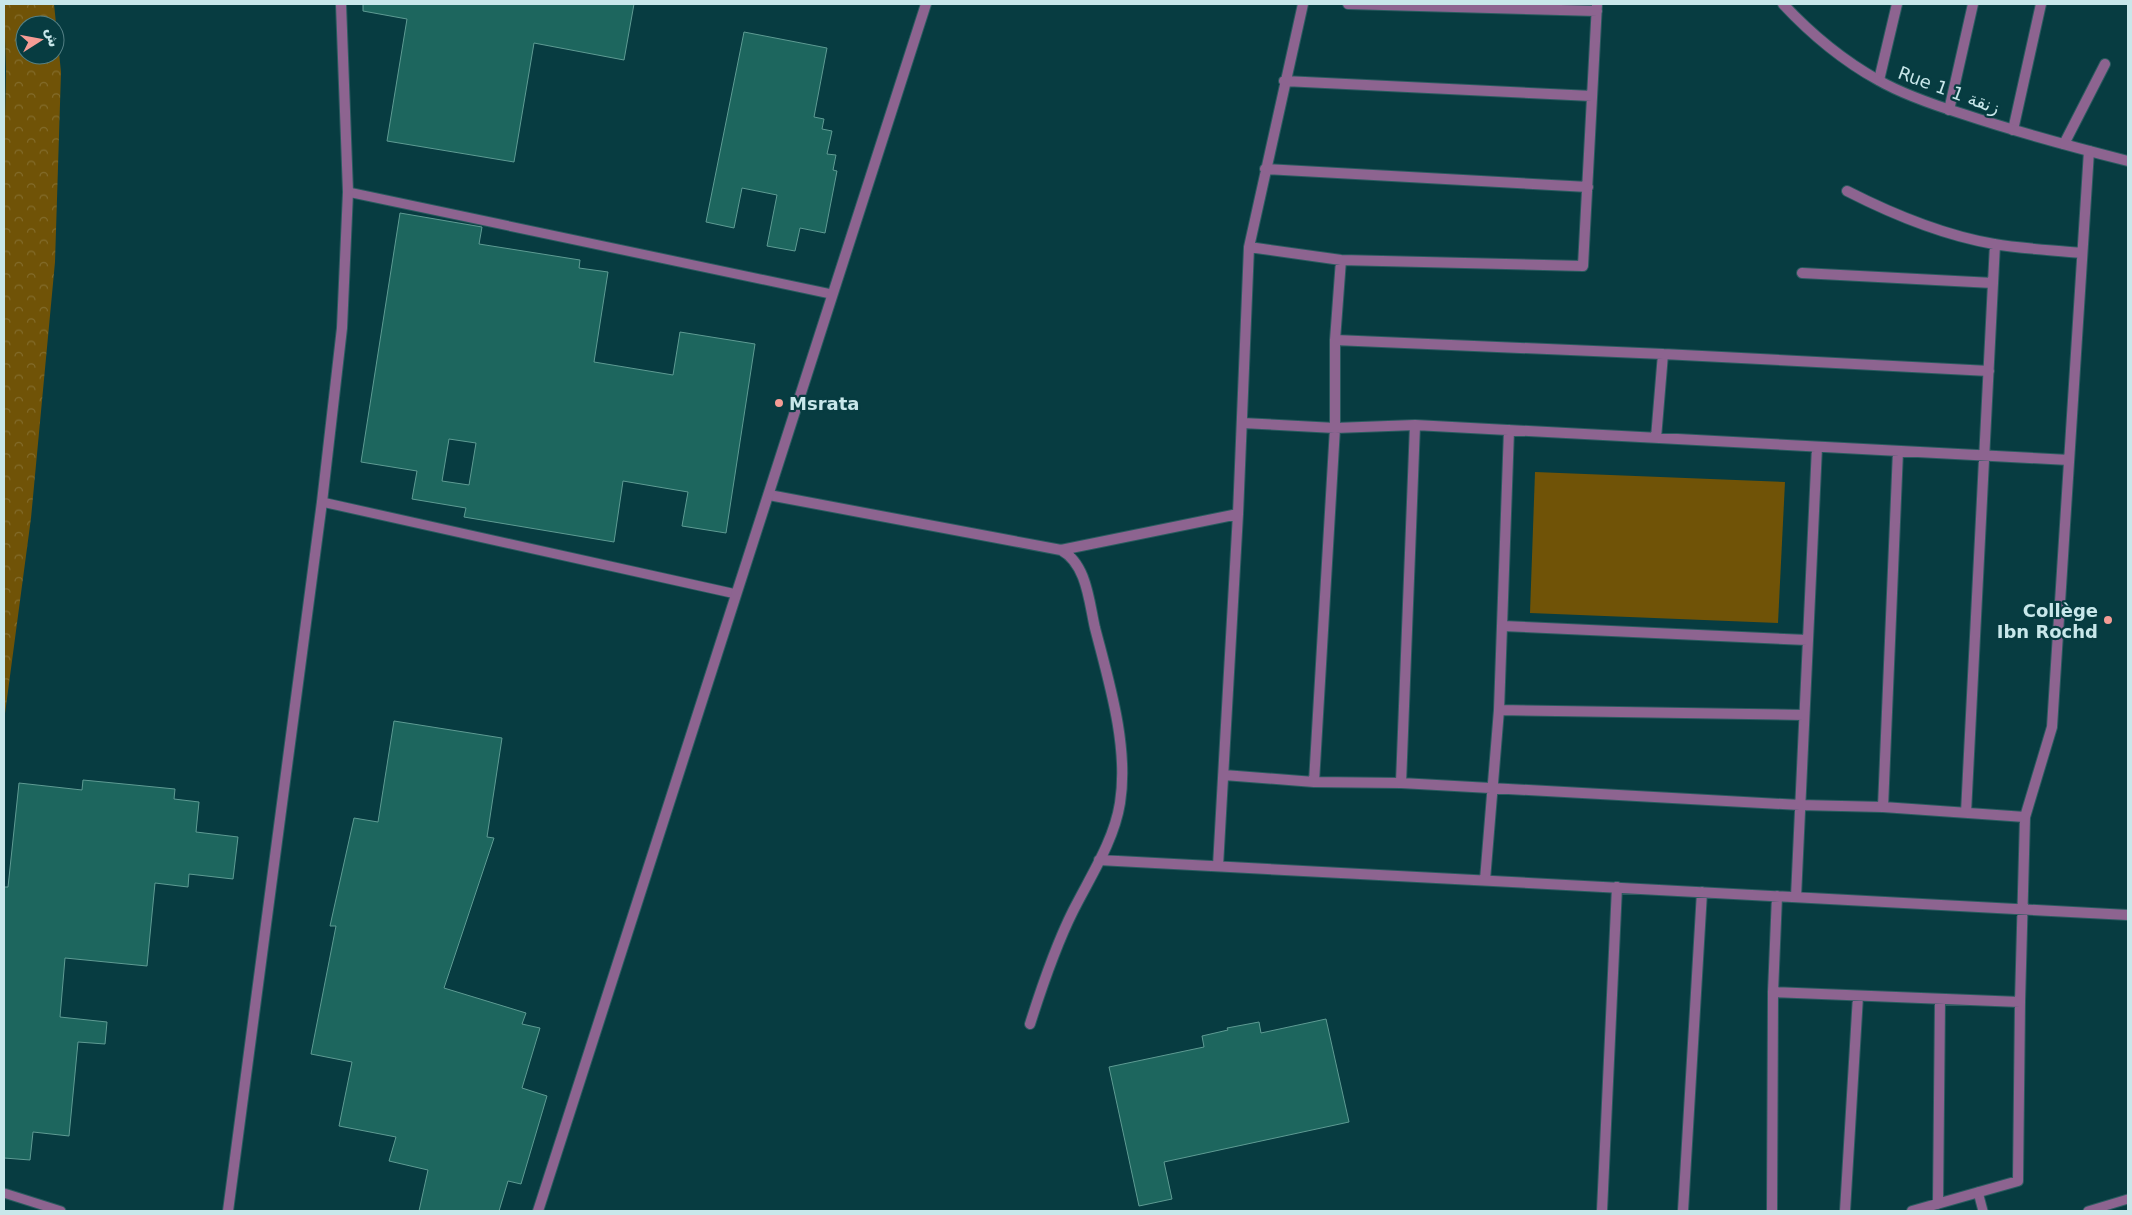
<svg xmlns="http://www.w3.org/2000/svg" width="2132" height="1215" font-family="'DejaVu Sans','Noto Naskh Arabic',sans-serif">
	<style>
		.forest { fill: url(#forest-crowns); fill-rule: evenodd }
		.park { fill: #705307 }
		.building { fill: #1d665e; stroke: #5e9b93; fill-rule: evenodd }
		.lines { fill: none; stroke-linecap: round; stroke-linejoin: round }
		.service-casing { stroke: #2a5b5f; stroke-width: 11 }
		.minor-casing { stroke: #2a5b5f; stroke-width: 12 }
		.tertiary-casing { stroke: #2a5b5f; stroke-width: 12 }
		.service { stroke: #8d6490; stroke-width: 9 }
		.minor { stroke: #8d6490; stroke-width: 10 }
		.tertiary { stroke: #8d6490; stroke-width: 10 }
		.poi-dot { fill: #f59c95; stroke: #073c41; stroke-width: 2 }
		.labels { text-anchor: middle; dominant-baseline: central; stroke-width: 4.5; stroke-linejoin: round; paint-order: stroke }
		.street-label { font-size: 18px; fill: #c8e7ea; stroke: #073c41 }
		.poi-label { font-size: 18px; font-weight: bold; fill: #c8e7ea; stroke: #073c41; text-anchor: start }
	</style>
	<defs>
		<pattern id="forest-crowns" width="20" height="18" patternUnits="userSpaceOnUse" patternTransform="scale(1.25)"><rect width="20" height="18" fill="#705307"/><path d="M2 6a3 3 0 1 1 6 0M12 15a3 3 0 1 1 6 0" fill="none" stroke="#836c2b"/></pattern>
	</defs>
	<rect width="100%" height="100%" fill="#073c41"/>
	<path class="forest" d="M 4,4 L 54,4 L 61,72 L 55,262 L 31,518 L 4,721 L 4,168 L 6,71 ZM 25,25 L 55,25 L 55,55 L 25,55 Z"/>
	<path class="park" d="M 1535,472 L 1785,482 L 1778,623 L 1530,613 Z"/>
	<path class="building" d="M 363,4 L 634,4 L 624,60 L 534,43 L 514,162 L 387,141 L 407,19 L 363,11 Z
		M 744,32 L 827,48 L 814,117 L 824,119 L 822,129 L 832,131 L 827,154 L 836,155 L 833,170 L 837,171 L 825,233 L 800,228 L 795,251 L 767,246 L 777,195 L 742,188 L 734,228 L 706,222 Z
		M 400,213 L 482,227 L 479,244 L 580,260 L 579,268 L 608,272 L 594,362 L 673,375 L 680,332 L 755,344 L 726,533 L 682,526 L 688,492 L 623,481 L 614,542 L 464,517 L 466,508 L 412,499 L 417,471 L 361,462 ZM 449,439 L 476,443 L 469,485 L 442,481 Z
		M 394,721 L 502,738 L 487,837 L 494,838 L 444,988 L 526,1013 L 522,1024 L 540,1028 L 522,1088 L 547,1096 L 521,1184 L 508,1181 L 499,1211 L 419,1211 L 428,1170 L 389,1161 L 396,1137 L 339,1126 L 352,1062 L 311,1054 L 336,926 L 330,926 L 354,818 L 378,822 Z
		M 83,780 L 175,789 L 174,799 L 199,802 L 196,832 L 238,837 L 233,879 L 189,874 L 188,887 L 155,883 L 147,966 L 65,958 L 60,1017 L 107,1022 L 105,1044 L 78,1042 L 69,1136 L 33,1132 L 30,1160 L 4,1158 L 4,887 L 8,887 L 19,783 L 82,790 Z
		M 1326,1019 L 1349,1122 L 1164,1162 L 1172,1199 L 1139,1206 L 1109,1067 L 1204,1047 L 1202,1036 L 1228,1030 L 1227,1028 L 1259,1022 L 1261,1033 Z"/>
	<g class="lines">
		<g class="service-casing">
			<path id="service" d="M 348,192 L 831,294
				M 322,502 L 736,594
				M 1978,1192 L 1983,1211
				M 4,1193 L 61,1211
				M 2088,1211 L 2128,1199"/>
		</g>
		<g class="minor-casing">
			<path id="minor" d="M 1348,4 L 1597,11
				M 1879,80 L 1897,4
				M 1284,81 L 1592,96
				M 1949,110 L 1973,4
				M 2013,130 L 2041,4
				M 2064,144 L 2105,64
				M 1265,169 L 1588,187
				M 1847,191 C 1894,215 1942,235 1994,244 C 2023,249 2053,250 2082,253
				M 1249,247 L 1341,260 L 1583,266 L 1597,4
				M 1802,273 L 1993,283
				M 1335,340 L 1663,354 L 1989,371
				M 1242,423 L 1335,428 L 1415,425 L 2069,460
				M 1656,438 L 1663,354
				M 769,495 L 1061,550 C 1087,564 1089,602 1095,628 C 1109,682 1129,747 1120,803 C 1114,841 1090,877 1073,911 C 1055,947 1042,986 1030,1024
				M 1061,550 L 1238,514
				M 1503,626 L 1807,640
				M 1499,710 L 1804,715
				M 1224,775 L 1314,782 L 1401,783 L 1800,805 L 1883,807 L 2025,817
				M 1314,782 L 1335,428 L 1335,340 L 1341,260
				M 1401,783 L 1415,425
				M 1883,807 L 1898,451
				M 1966,813 L 1995,244
				M 1099,860 L 2128,915
				M 1218,866 L 1238,514 L 1249,247 L 1303,4
				M 1485,880 L 1499,710 L 1509,430
				M 1796,897 L 1817,447
				M 1773,992 L 2020,1002
				M 1938,1204 L 1940,999
				M 228,1211 L 322,502 L 342,328 L 348,192 L 341,4
				M 1602,1211 L 1617,887
				M 1683,1211 L 1702,892
				M 1772,1211 L 1773,992 L 1777,896
				M 1845,1211 L 1858,996
				M 1912,1211 L 2018,1181 L 2020,1002 L 2025,817 L 2052,727 L 2089,151"/>
		</g>
		<g class="tertiary-casing">
			<path id="tertiary" d="M 1783,4 C 1811,34 1842,60 1878,80 C 1904,95 1934,105 1963,114 C 2017,132 2073,147 2128,161
				M 538,1211 L 926,4"/>
		</g>
		<use href="#service" class="service"/>
		<use href="#minor" class="minor"/>
		<use href="#tertiary" class="tertiary"/>
	</g>
	<g class="poi-dot">
		<circle cx="779" cy="403" r="5"/>
		<circle cx="2108" cy="620" r="5"/>
	</g>
	<g class="labels">
		<g class="street-label">
			<text transform="translate(1949 90) rotate(20)">Rue 1 زنقة 1</text>
		</g>
		<g class="poi-label">
			<text x="789" y="403">Msrata</text>
			<text x="2098" y="610" text-anchor="end">Collège<tspan x="2098" dy="21">Ibn Rochd</tspan></text>
		</g>
	</g>
	<rect width="2132" height="1215" fill="none" stroke="#c8e7ea" stroke-width="10"/>
	<g transform="translate(40 40) rotate(79)"><circle r="24" fill="#073c41" stroke="#548085"/>
	<path d="M0-4L9 19L0 12L-9 19Z" fill="#f59c95"/>
	<text y="-8" font-size="14" font-weight="bold" text-anchor="middle" fill="#c8e7ea">ش</text>
	</g>
</svg>
